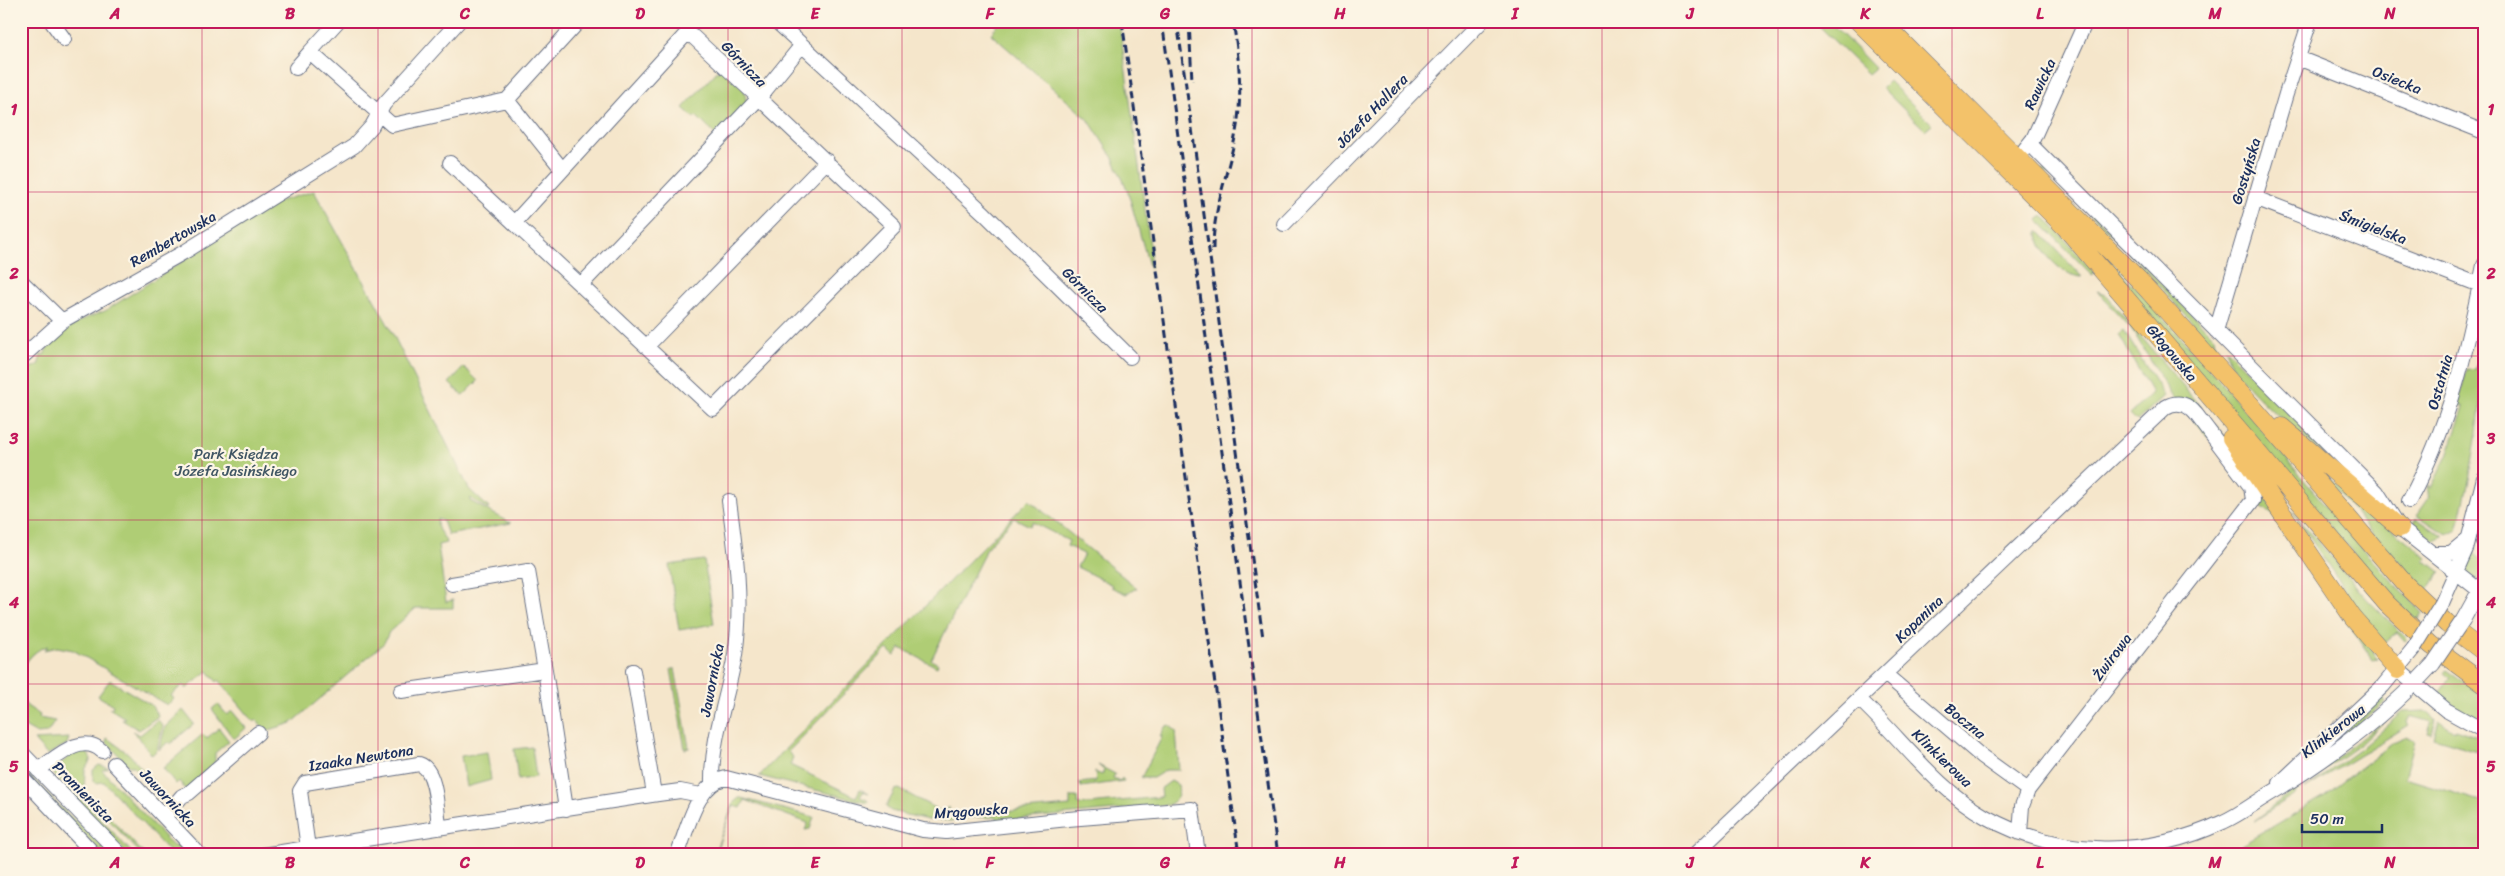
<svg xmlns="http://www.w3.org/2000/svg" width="2505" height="876" font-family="Sriracha,sans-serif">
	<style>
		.green { fill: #afcd74; stroke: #657e69 }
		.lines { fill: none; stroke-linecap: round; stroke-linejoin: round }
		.minor-casing { stroke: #676f84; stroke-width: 16 }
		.major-casing { stroke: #676f84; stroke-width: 19 }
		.minor { stroke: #fff; stroke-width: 14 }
		.major { stroke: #f3c26a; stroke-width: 18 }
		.rail { stroke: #1b2f5e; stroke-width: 3; stroke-dasharray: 8 4; stroke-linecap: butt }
		.minor-bridge-casing { stroke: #676f84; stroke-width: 16; stroke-linecap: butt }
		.minor-bridge { stroke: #fff; stroke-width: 14 }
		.grid { fill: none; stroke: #c2185b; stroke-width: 1; stroke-opacity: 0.55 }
		.labels { text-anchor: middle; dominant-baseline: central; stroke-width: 4.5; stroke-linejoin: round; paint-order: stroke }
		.street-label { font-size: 15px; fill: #1b2f5e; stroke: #fcf5e5 }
		.park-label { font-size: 15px; fill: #405664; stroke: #fcf5e5 }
		.neatline { fill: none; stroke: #c2185b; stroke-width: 2 }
		.grid-label { font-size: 16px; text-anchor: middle; font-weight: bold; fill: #c2185b }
	</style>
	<rect width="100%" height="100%" fill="#fcf5e5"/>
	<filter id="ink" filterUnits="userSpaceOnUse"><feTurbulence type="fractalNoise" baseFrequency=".02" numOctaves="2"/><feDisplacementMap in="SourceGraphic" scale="10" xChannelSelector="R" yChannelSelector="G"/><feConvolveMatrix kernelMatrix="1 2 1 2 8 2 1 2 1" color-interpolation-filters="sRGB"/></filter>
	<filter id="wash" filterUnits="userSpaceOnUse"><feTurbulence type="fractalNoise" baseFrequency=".0096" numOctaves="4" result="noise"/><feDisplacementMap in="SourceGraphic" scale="20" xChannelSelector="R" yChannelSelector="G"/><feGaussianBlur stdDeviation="1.12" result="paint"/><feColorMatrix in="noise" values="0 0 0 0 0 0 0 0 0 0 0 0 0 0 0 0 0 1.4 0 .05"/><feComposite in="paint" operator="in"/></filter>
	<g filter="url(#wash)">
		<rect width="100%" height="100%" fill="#f5e6cb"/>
		<path class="green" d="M 1000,21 L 1119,21 L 1150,246 L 1150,269 L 1127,189 L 1113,158 L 1088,119 L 991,34 Z
			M 1824,21 L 1829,21 L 1875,68 L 1868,74 L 1819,26 Z
			M 720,68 L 744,90 L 747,104 L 717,136 L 696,116 L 694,118 L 683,108 Z
			M 1889,81 L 1932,124 L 1925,130 L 1882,88 Z
			M 2050,169 L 2214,337 L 2216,349 L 2133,257 L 2055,178 L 2041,171 Z
			M 2032,181 C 2106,255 2178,332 2246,411 C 2304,479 2360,550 2423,613 L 2417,622 L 2392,598 Z
			M 314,191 L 391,330 L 469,489 L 489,508 L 488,509 L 470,498 L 470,501 L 511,523 L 448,535 L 443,521 L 438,519 C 434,530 445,535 446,543 L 438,545 L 446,602 L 453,600 L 453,608 L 416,608 L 389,632 L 384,643 L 292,723 L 266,731 L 257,720 L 254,722 L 219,680 L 217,682 L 208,671 L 186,689 L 183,685 L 171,695 L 174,699 L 167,705 L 73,650 L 57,647 L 44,650 L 48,646 C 37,649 30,656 24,666 L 23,663 L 21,667 L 21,369 L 38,366 L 41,355 L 44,355 C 55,330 80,320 105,311 L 273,203 Z
			M 2043,215 L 2094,272 L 2092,275 L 2038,220 Z
			M 2038,231 L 2042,234 L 2082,277 C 2062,276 2037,251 2038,231 Z
			M 2097,291 L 2105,294 L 2219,429 L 2378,659 L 2373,660 L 2273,515 L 2256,502 L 2256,489 L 2173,398 L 2131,328 Z
			M 2484,328 C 2484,396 2475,465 2457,530 L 2447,535 L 2417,515 L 2429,498 L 2427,486 L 2431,488 L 2447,456 L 2464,407 L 2458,404 L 2467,369 L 2475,370 Z
			M 2124,331 L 2164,396 L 2137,421 L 2130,414 L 2152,393 L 2119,335 Z
			M 2225,348 L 2355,478 C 2322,452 2232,387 2225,348 Z
			M 464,367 L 478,381 L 463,396 L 449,383 Z
			M 2323,474 L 2427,557 L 2425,560 L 2440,572 L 2428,590 L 2433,596 L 2382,545 Z
			M 1029,500 L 1137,588 L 1126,594 L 1111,587 L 1112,585 L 1077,567 L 1084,554 L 1067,546 L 1069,541 L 1032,522 L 1030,526 L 1014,518 L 988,546 L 931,660 L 938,664 L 937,667 L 900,648 L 895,656 L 887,649 L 788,752 L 793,757 L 790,765 L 856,797 L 860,789 L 869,794 L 863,792 L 860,797 L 869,801 L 868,803 L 759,776 Z
			M 2292,511 L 2366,598 L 2407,639 L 2405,641 L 2397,632 L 2384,643 L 2371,629 Z
			M 2416,518 L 2444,537 L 2435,541 L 2413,525 Z
			M 2472,551 L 2484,562 L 2477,580 L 2465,571 Z
			M 704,560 L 714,624 L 679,630 L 669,565 Z
			M 671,669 L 675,669 L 689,748 L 685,749 Z
			M 2446,670 L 2484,697 L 2484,724 L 2441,697 L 2440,692 L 2450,678 L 2444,673 Z
			M 110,680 L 151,705 L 158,715 L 157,717 L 139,730 L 122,720 L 125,718 L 109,708 L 112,708 L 113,705 L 98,696 Z
			M 2380,695 L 2386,702 L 2325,750 Z
			M 21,699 L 27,706 L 40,715 L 39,718 L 55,721 L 47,733 L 37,734 L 21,725 Z
			M 218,704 L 227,715 L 232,711 L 246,728 L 234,739 L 212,709 Z
			M 183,710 L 194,724 L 170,744 L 168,742 L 159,750 L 165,727 Z
			M 2425,711 L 2435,720 L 2436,719 L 2432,734 L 2428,733 L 2431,722 L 2410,716 L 2407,722 L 2409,725 L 2305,789 L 2360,749 L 2402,712 Z
			M 2390,716 L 2359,745 L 2302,785 L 2295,792 L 2296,794 L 2254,821 Z
			M 158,720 L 163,726 L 157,750 L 152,755 L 133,731 L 140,735 Z
			M 2439,721 L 2454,731 L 2455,729 L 2484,739 L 2484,753 L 2434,738 Z
			M 1169,725 L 1176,731 L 1179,770 L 1166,770 L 1153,778 L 1141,778 L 1162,737 L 1160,736 L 1165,727 Z
			M 219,728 L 229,741 L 215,753 L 215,762 L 186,790 L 179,781 L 176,784 L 163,768 L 203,734 L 207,738 Z
			M 2407,737 L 2415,740 L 2405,778 L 2484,802 L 2484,855 L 2239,855 L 2233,850 L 2323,797 L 2393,743 Z
			M 69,738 L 67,744 L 47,755 L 34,740 Z
			M 107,738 L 129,754 L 157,786 L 153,789 L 138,773 L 134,766 L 129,766 L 106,742 Z
			M 532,747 L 536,777 L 518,780 L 514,749 Z
			M 86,750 L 91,759 L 85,770 L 84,790 L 145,855 L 142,855 L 58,766 L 73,753 Z
			M 487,752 L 491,780 L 466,787 L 461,756 Z
			M 21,765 L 57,804 L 113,855 L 102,855 L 21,768 Z
			M 99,765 L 109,768 L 102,770 L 173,846 L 183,847 L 188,855 L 172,855 L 104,782 L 96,783 L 93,781 L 93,770 Z
			M 1098,765 L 1115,774 L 1113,778 L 1120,781 L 1122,778 L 1124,781 L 1081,787 L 1080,783 L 1096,781 L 1095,772 L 1102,775 L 1104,770 Z
			M 55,769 L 134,855 L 128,855 L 54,775 Z
			M 1171,781 L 1178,785 C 1180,795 1177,801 1168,805 L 998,821 L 997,817 L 956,818 L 956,816 L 1070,806 L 1070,797 L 1077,797 L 1078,805 L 1161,797 L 1160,789 Z
			M 899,789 L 944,813 L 949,807 L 950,816 L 954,816 L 955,821 L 928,820 L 891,811 L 886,807 L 895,790 Z
			M 739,798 L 741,798 L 814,817 L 810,829 L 805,830 L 808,823 L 745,800 L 741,808 L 733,806 L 714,855 L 734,802 Z"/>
	</g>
	<g filter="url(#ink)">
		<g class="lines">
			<g class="minor-casing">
				<path id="minor" d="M 51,21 L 64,39
					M 338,21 L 310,52 L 392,125 L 507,100
					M 776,21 L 985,214 L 1130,357
					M 2298,58 L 2484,132
					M 296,68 L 310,52
					M 507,100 L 579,21
					M 507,100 L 562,169
					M 2030,144 L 2377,492 L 2400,528 L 2484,594
					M 2025,149 L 2033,139 L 2086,21
					M 450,163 L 713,409 L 894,226 L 759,98 L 802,45
					M 2255,198 L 2480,285
					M 515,222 L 688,32 L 759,98 L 581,285
					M 1284,224 L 1482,21
					M 21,281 L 62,321
					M 2216,331 L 2286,94 L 2310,21
					M 647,346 L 827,161
					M 21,358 L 62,321 L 186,251 L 354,146 L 372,126 L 384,104 L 459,21
					M 2409,501 C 2450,425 2467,349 2484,265
					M 2432,553 L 2451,553 L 2468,539
					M 452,584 L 528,571 L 545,670 L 566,809
					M 2442,603 L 2466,549 L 2484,478
					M 2463,620 L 2484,582
					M 2398,670 L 2446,710 L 2484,731
					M 633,671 L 654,794
					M 1885,674 L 1981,756 L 2028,790
					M 401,691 L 545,670
					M 1859,699 C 1901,738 1936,789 1986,817 C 2060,858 2147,858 2223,822 C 2239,815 2253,804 2268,795 C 2328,759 2386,716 2433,664
					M 21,752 L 121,855
					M 114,764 L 200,855
					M 38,770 C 56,758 81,732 102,751
					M 21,776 L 95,855
					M 712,783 C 711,739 728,697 735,655 C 743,603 736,552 729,501
					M 2280,783 L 2383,686 L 2414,648
					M 164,817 L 182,796 L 189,793 L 258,733
					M 308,848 L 300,791 L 305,783 L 419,764 C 437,769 437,811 439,828
					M 262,855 L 658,794 L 680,791 L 701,795
					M 677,855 C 688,829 696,784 726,778 L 923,830 L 946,832 L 1068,819 L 1192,809 L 1198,855
					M 1694,855 L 2166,407 C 2178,400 2188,404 2196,414 L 2251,487 L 2253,500 L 2028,790 L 2022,806 L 2020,833"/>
			</g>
			<g class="major-casing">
				<path id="major" d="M 1858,21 L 2065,227 L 2387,604 L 2431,645 L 2484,684
					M 1881,21 L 2138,279 L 2251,405 L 2406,585 L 2447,624 L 2484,652
					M 2282,427 L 2400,528
					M 2231,438 L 2353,618 L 2398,670"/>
			</g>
			<use href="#minor" class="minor"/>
			<use href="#major" class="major"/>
			<path class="rail" d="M 1122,21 L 1239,855
				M 1162,21 L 1278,855
				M 1177,21 L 1263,638
				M 1189,21 L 1192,81
				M 1213,249 C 1213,208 1229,172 1236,132 C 1243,95 1239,58 1233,21"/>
			<g class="minor-bridge-casing">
				<path id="minor-bridge" d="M 2414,648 L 2442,603
					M 2433,664 L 2463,620"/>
			</g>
			<use href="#minor-bridge" class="minor-bridge"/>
		</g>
	</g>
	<path class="grid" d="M 202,21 L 202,855M 378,21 L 378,855M 552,21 L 552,855M 728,21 L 728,855M 902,21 L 902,855M 1078,21 L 1078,855M 1252,21 L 1252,855M 1428,21 L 1428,855M 1602,21 L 1602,855M 1778,21 L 1778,855M 1952,21 L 1952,855M 2128,21 L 2128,855M 2302,21 L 2302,855M 21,192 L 2484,192M 21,356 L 2484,356M 21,520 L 2484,520M 21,684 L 2484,684"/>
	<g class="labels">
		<g class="street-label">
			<text transform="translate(744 64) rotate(46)">Górnicza</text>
			<text transform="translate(2397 80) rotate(22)">Osiecka</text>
			<text transform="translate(2040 84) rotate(-65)">Rawicka</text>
			<text transform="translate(1372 111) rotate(-46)">Józefa Hallera</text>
			<text transform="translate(2246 171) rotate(-73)">Gostyńska</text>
			<text transform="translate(2373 227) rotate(21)">Śmigielska</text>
			<text transform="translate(173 239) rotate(-30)">Rembertowska</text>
			<text transform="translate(1085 290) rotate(45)">Górnicza</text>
			<text transform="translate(2172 353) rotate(50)">Głogowska</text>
			<text transform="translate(2440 382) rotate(-74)">Ostatnia</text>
			<text transform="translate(1919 619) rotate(-44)">Kopanina</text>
			<text transform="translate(2112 657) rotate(-53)">Żwirowa</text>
			<text transform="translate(712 680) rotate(-79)">Jawornicka</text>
			<text transform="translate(1965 721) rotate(39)">Boczna</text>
			<text transform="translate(2333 731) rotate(-38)">Klinkierowa</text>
			<text transform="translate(361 758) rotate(-9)">Izaaka Newtona</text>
			<text transform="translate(1942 758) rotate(44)">Klinkierowa</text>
			<text transform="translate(83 792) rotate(45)">Promienista</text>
			<text transform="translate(168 798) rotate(47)">Jawornicka</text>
			<text transform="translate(971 811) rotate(-4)">Mrągowska</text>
		</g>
		<g class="park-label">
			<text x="236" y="454">Park Księdza<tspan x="236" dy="17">Józefa Jasińskiego</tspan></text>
		</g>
	</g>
	<rect width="2505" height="876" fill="none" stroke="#fcf5e5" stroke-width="55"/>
	<path d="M2302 824v8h80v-8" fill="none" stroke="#1b2f5e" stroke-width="2.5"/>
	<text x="2310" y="824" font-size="15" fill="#1b2f5e" stroke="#fcf5e5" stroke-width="4" paint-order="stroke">50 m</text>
	<rect x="28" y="28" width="2450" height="820" class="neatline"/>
	<g class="grid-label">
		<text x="115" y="19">A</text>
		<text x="290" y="19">B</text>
		<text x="465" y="19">C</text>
		<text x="640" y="19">D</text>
		<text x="815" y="19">E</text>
		<text x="990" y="19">F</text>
		<text x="1165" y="19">G</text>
		<text x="1340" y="19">H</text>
		<text x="1515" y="19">I</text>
		<text x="1690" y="19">J</text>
		<text x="1865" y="19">K</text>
		<text x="2040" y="19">L</text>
		<text x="2215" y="19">M</text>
		<text x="2390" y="19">N</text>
		<text x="14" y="115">1</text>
		<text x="2491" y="115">1</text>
		<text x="14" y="279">2</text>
		<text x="2491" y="279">2</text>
		<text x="14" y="444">3</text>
		<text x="2491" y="444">3</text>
		<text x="14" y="608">4</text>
		<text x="2491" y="608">4</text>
		<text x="14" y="772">5</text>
		<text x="2491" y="772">5</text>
		<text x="115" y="868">A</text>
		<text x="290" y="868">B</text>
		<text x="465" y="868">C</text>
		<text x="640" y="868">D</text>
		<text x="815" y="868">E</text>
		<text x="990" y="868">F</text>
		<text x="1165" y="868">G</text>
		<text x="1340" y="868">H</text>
		<text x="1515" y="868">I</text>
		<text x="1690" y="868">J</text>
		<text x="1865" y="868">K</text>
		<text x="2040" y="868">L</text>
		<text x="2215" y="868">M</text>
		<text x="2390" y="868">N</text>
	</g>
</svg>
